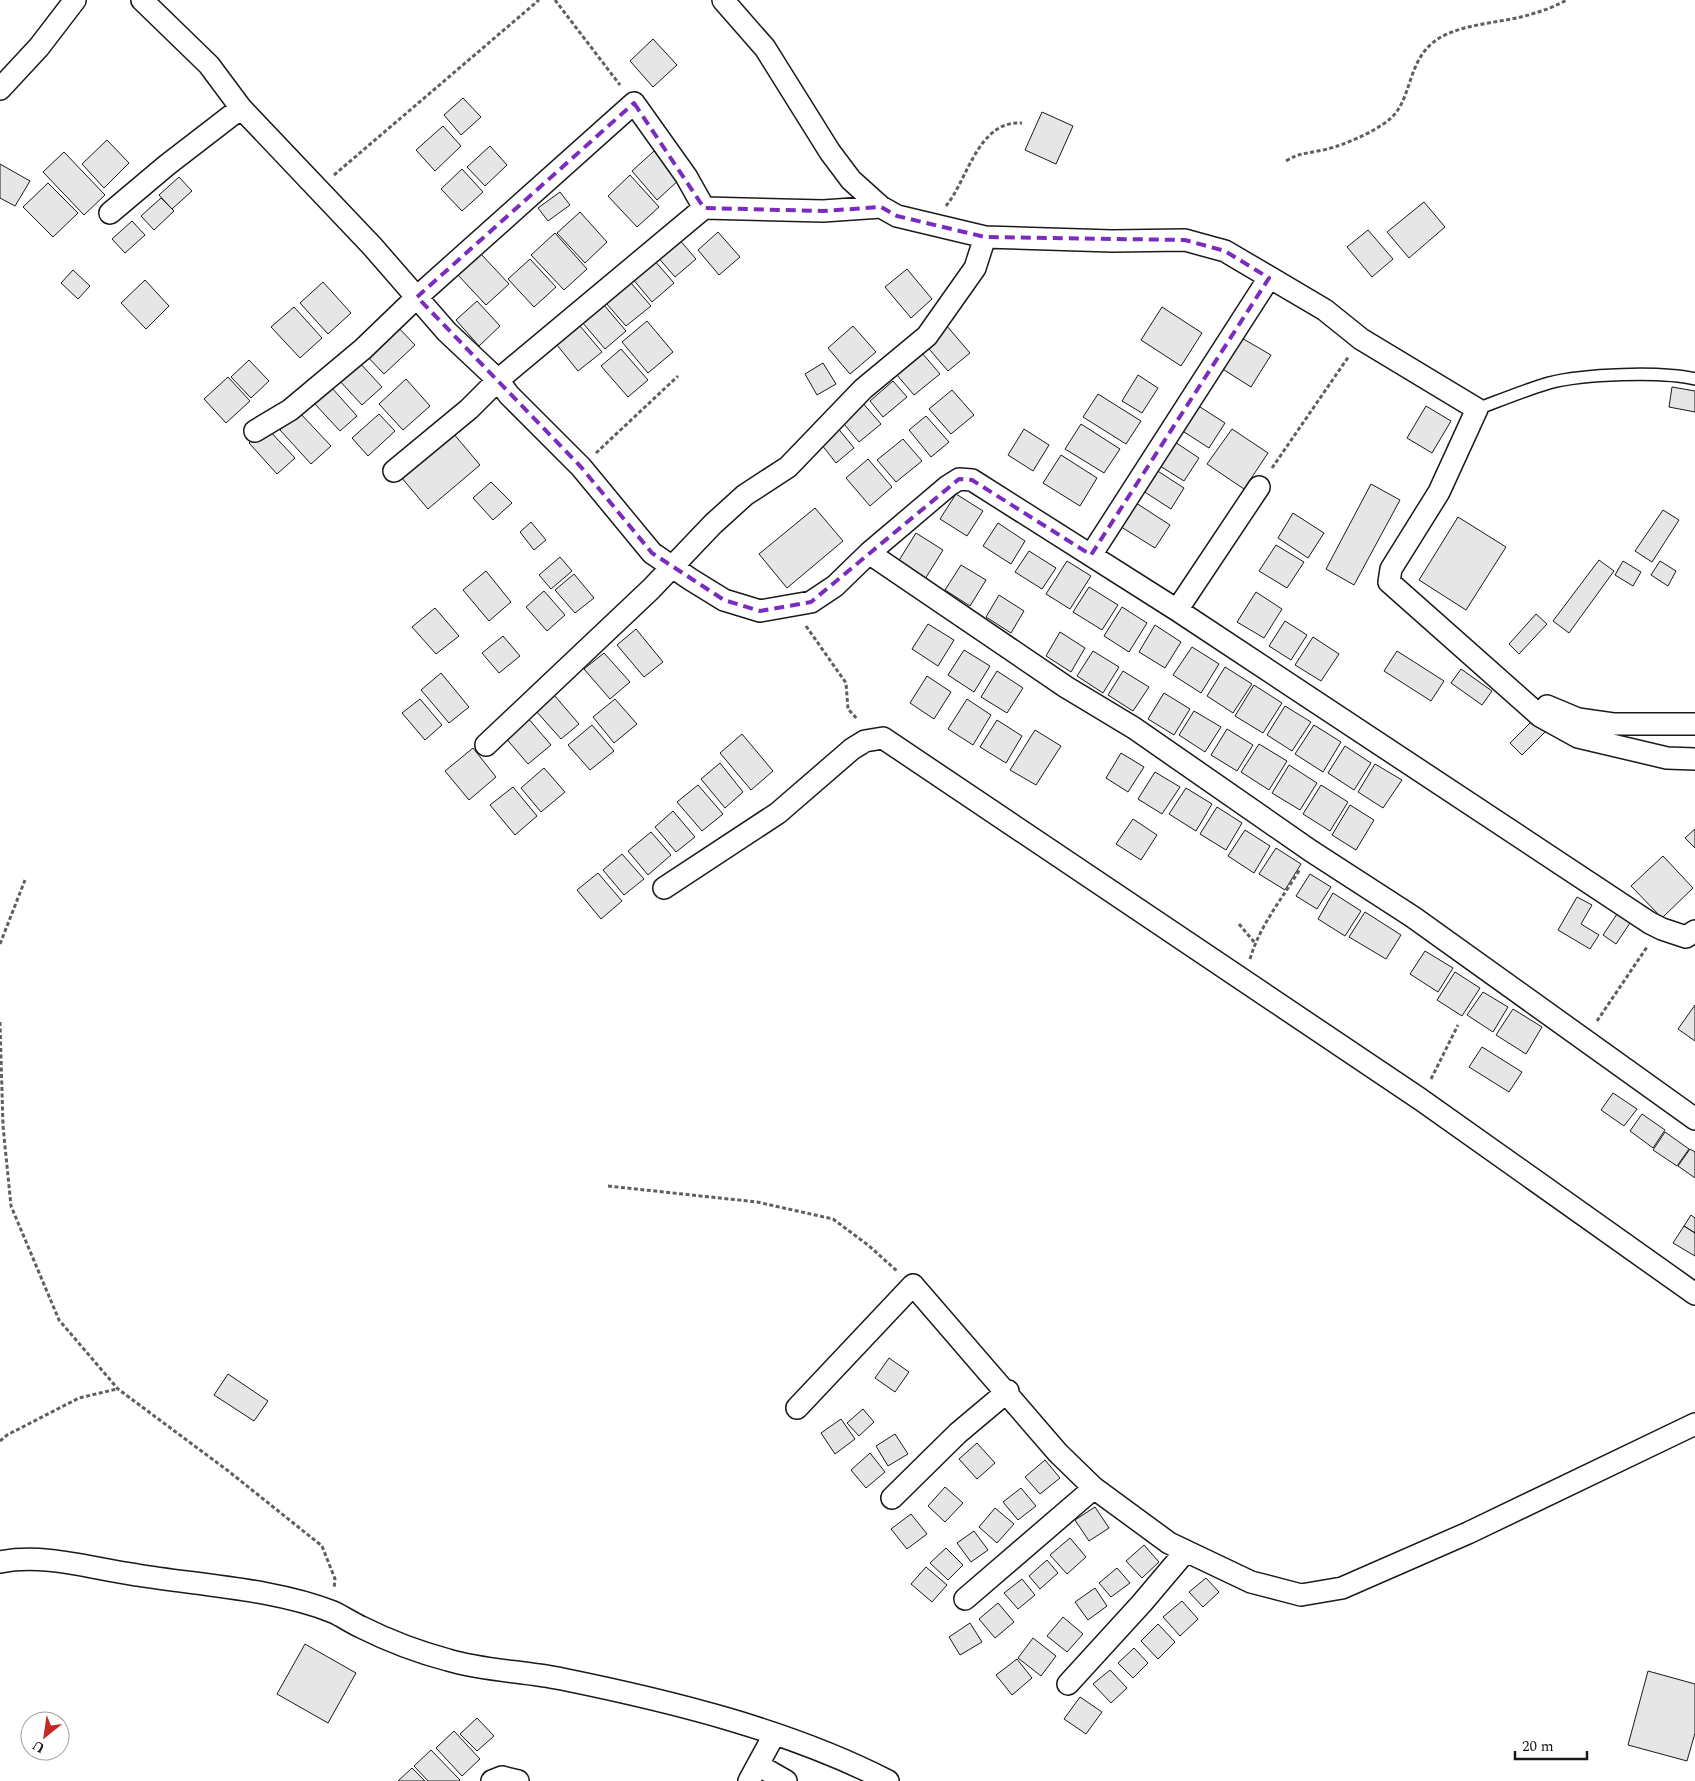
<svg xmlns="http://www.w3.org/2000/svg" width="1695" height="1781" font-family="Spectral,serif">
	<style>
		.building { fill: #e6e6e6; stroke: #1a1a1a }
		.lines { fill: none; stroke-linecap: round; stroke-linejoin: round }
		.lane-casing { stroke: #1a1a1a; stroke-width: 14 }
		.street-casing { stroke: #1a1a1a; stroke-width: 24 }
		.path { stroke: #5f5f5f; stroke-width: 3; stroke-dasharray: 4 2.5; stroke-linecap: butt }
		.lane { stroke: #fff; stroke-width: 11 }
		.street { stroke: #fff; stroke-width: 21 }
		.marked { fill: none; stroke: #7b2cbf; stroke-width: 4; stroke-dasharray: 10 6; stroke-linejoin: round }
	</style>
	<rect width="100%" height="100%" fill="#fff"/>
	<path class="building" d="M 653,39 L 677,65 L 653,87 L 630,61 Z
		M 463,98 L 481,117 L 461,135 L 444,115 Z
		M 1042,112 L 1073,126 L 1056,164 L 1025,150 Z
		M 443,126 L 461,146 L 435,171 L 416,150 Z
		M 107,140 L 129,163 L 104,188 L 82,164 Z
		M 490,146 L 507,165 L 485,186 L 467,167 Z
		M 654,151 L 680,179 L 657,200 L 632,171 Z
		M 64,152 L 105,195 L 84,215 L 43,172 Z
		M 0,164 L 30,181 L 15,206 L 0,198 Z
		M 462,169 L 483,192 L 462,211 L 441,189 Z
		M 630,175 L 659,207 L 637,227 L 608,196 Z
		M 179,177 L 192,191 L 172,209 L 159,195 Z
		M 48,183 L 78,213 L 53,237 L 23,207 Z
		M 560,192 L 570,205 L 548,221 L 538,208 Z
		M 161,198 L 174,211 L 154,230 L 141,216 Z
		M 1424,202 L 1445,227 L 1409,258 L 1387,232 Z
		M 580,212 L 607,242 L 585,263 L 557,233 Z
		M 132,221 L 145,235 L 125,253 L 112,239 Z
		M 1368,230 L 1393,259 L 1372,277 L 1347,247 Z
		M 718,232 L 740,257 L 719,275 L 698,250 Z
		M 555,233 L 587,269 L 564,290 L 531,255 Z
		M 677,237 L 696,259 L 675,277 L 656,255 Z
		M 480,253 L 509,284 L 486,305 L 457,274 Z
		M 530,259 L 556,287 L 534,307 L 508,279 Z
		M 654,260 L 674,283 L 652,302 L 632,278 Z
		M 907,269 L 932,299 L 911,318 L 885,287 Z
		M 73,270 L 90,286 L 78,299 L 61,283 Z
		M 145,280 L 169,306 L 146,329 L 121,303 Z
		M 323,282 L 351,313 L 328,334 L 300,303 Z
		M 631,283 L 651,306 L 626,326 L 606,303 Z
		M 477,301 L 500,326 L 479,346 L 456,320 Z
		M 603,304 L 626,331 L 605,349 L 582,322 Z
		M 294,307 L 322,338 L 300,358 L 271,327 Z
		M 1162,307 L 1202,333 L 1181,366 L 1141,340 Z
		M 647,321 L 673,352 L 648,373 L 622,342 Z
		M 395,324 L 415,345 L 384,374 L 363,352 Z
		M 946,325 L 970,353 L 948,371 L 924,343 Z
		M 580,326 L 602,352 L 578,371 L 557,345 Z
		M 853,326 L 876,352 L 850,374 L 828,348 Z
		M 1240,337 L 1271,355 L 1251,387 L 1221,368 Z
		M 917,347 L 940,374 L 914,395 L 891,368 Z
		M 621,349 L 648,380 L 628,397 L 601,366 Z
		M 249,360 L 269,381 L 251,398 L 231,377 Z
		M 357,360 L 382,387 L 362,405 L 337,378 Z
		M 823,363 L 836,384 L 817,395 L 805,374 Z
		M 1138,375 L 1158,388 L 1142,413 L 1122,401 Z
		M 228,377 L 250,401 L 226,423 L 204,399 Z
		M 406,379 L 430,406 L 403,430 L 379,404 Z
		M 893,381 L 907,397 L 883,417 L 870,401 Z
		M 331,387 L 357,416 L 340,431 L 314,403 Z
		M 1672,387 L 1695,391 L 1695,412 L 1669,407 Z
		M 952,390 L 974,415 L 951,434 L 929,409 Z
		M 1098,394 L 1141,421 L 1126,444 L 1083,417 Z
		M 860,400 L 881,424 L 859,442 L 839,418 Z
		M 1197,405 L 1225,423 L 1209,448 L 1181,430 Z
		M 1426,406 L 1451,421 L 1432,453 L 1407,438 Z
		M 299,412 L 331,446 L 311,464 L 280,430 Z
		M 379,414 L 395,431 L 368,456 L 352,438 Z
		M 926,416 L 949,442 L 931,457 L 909,430 Z
		M 1081,424 L 1120,449 L 1104,473 L 1065,449 Z
		M 836,426 L 854,448 L 836,463 L 818,440 Z
		M 266,427 L 295,458 L 277,474 L 249,443 Z
		M 1024,429 L 1049,445 L 1033,471 L 1008,455 Z
		M 1232,429 L 1268,453 L 1244,489 L 1207,464 Z
		M 453,433 L 480,465 L 428,509 L 401,477 Z
		M 903,439 L 922,461 L 896,482 L 877,460 Z
		M 1175,442 L 1199,458 L 1184,481 L 1160,466 Z
		M 1061,455 L 1097,478 L 1080,506 L 1043,483 Z
		M 868,459 L 892,487 L 870,506 L 846,478 Z
		M 1153,468 L 1184,488 L 1171,509 L 1140,489 Z
		M 491,482 L 512,503 L 493,520 L 473,498 Z
		M 1371,484 L 1400,500 L 1354,585 L 1326,569 Z
		M 956,494 L 983,511 L 967,536 L 940,519 Z
		M 1133,501 L 1170,525 L 1155,548 L 1118,525 Z
		M 815,508 L 843,541 L 787,588 L 759,554 Z
		M 1663,510 L 1679,520 L 1652,562 L 1635,551 Z
		M 1293,513 L 1324,533 L 1308,558 L 1278,538 Z
		M 1458,517 L 1506,547 L 1466,610 L 1419,580 Z
		M 531,522 L 546,540 L 534,550 L 520,532 Z
		M 998,523 L 1025,541 L 1011,564 L 983,546 Z
		M 916,533 L 943,550 L 925,579 L 898,562 Z
		M 1276,545 L 1304,562 L 1287,588 L 1259,571 Z
		M 1029,551 L 1056,568 L 1042,589 L 1015,572 Z
		M 560,557 L 572,571 L 551,589 L 539,575 Z
		M 1599,560 L 1614,571 L 1569,633 L 1553,621 Z
		M 1067,561 L 1091,576 L 1070,609 L 1046,594 Z
		M 1623,561 L 1641,572 L 1633,586 L 1615,575 Z
		M 1660,561 L 1676,571 L 1668,586 L 1651,575 Z
		M 961,565 L 986,580 L 970,606 L 945,590 Z
		M 486,571 L 511,602 L 489,621 L 463,590 Z
		M 574,574 L 594,598 L 575,613 L 555,590 Z
		M 1089,587 L 1118,605 L 1102,630 L 1073,612 Z
		M 544,591 L 565,615 L 547,631 L 526,607 Z
		M 1256,592 L 1282,609 L 1264,638 L 1237,622 Z
		M 999,595 L 1024,611 L 1011,633 L 986,617 Z
		M 1122,607 L 1147,623 L 1129,652 L 1104,636 Z
		M 435,608 L 459,636 L 436,654 L 412,627 Z
		M 1536,614 L 1547,624 L 1519,654 L 1509,644 Z
		M 1285,621 L 1307,635 L 1291,660 L 1269,646 Z
		M 928,624 L 954,640 L 938,666 L 912,649 Z
		M 1155,625 L 1181,642 L 1165,668 L 1139,652 Z
		M 636,629 L 663,662 L 644,677 L 617,645 Z
		M 1060,632 L 1085,648 L 1071,672 L 1046,656 Z
		M 503,636 L 520,656 L 499,673 L 482,653 Z
		M 1313,637 L 1339,654 L 1321,681 L 1295,665 Z
		M 1192,647 L 1219,664 L 1201,693 L 1173,675 Z
		M 964,650 L 990,666 L 974,692 L 948,675 Z
		M 1093,651 L 1119,667 L 1103,693 L 1077,676 Z
		M 1397,651 L 1444,681 L 1431,701 L 1384,671 Z
		M 604,653 L 630,682 L 610,699 L 584,669 Z
		M 1225,667 L 1252,684 L 1233,713 L 1207,696 Z
		M 1461,669 L 1492,691 L 1482,705 L 1451,683 Z
		M 997,671 L 1023,688 L 1007,713 L 981,697 Z
		M 1123,671 L 1149,687 L 1133,711 L 1108,695 Z
		M 441,673 L 469,707 L 449,723 L 421,690 Z
		M 927,676 L 951,692 L 934,719 L 910,703 Z
		M 1254,685 L 1282,703 L 1263,733 L 1235,716 Z
		M 1164,693 L 1190,709 L 1174,735 L 1148,719 Z
		M 554,695 L 579,724 L 561,739 L 536,711 Z
		M 420,699 L 442,725 L 425,740 L 402,713 Z
		M 615,699 L 637,724 L 614,743 L 593,717 Z
		M 967,699 L 991,715 L 973,745 L 948,729 Z
		M 1285,706 L 1311,722 L 1292,751 L 1267,735 Z
		M 1194,711 L 1221,727 L 1205,752 L 1179,735 Z
		M 527,717 L 551,745 L 528,764 L 504,736 Z
		M 1535,718 L 1547,730 L 1522,755 L 1510,743 Z
		M 997,720 L 1022,736 L 1006,763 L 980,747 Z
		M 592,725 L 614,751 L 590,770 L 568,745 Z
		M 1314,725 L 1341,742 L 1323,772 L 1295,754 Z
		M 1227,729 L 1253,745 L 1237,771 L 1211,755 Z
		M 1035,730 L 1061,746 L 1036,785 L 1010,770 Z
		M 742,734 L 773,771 L 751,790 L 720,753 Z
		M 1259,744 L 1287,761 L 1269,790 L 1241,772 Z
		M 1345,746 L 1371,763 L 1354,790 L 1328,773 Z
		M 473,748 L 496,777 L 469,800 L 445,771 Z
		M 1121,753 L 1144,767 L 1128,792 L 1106,778 Z
		M 720,763 L 743,792 L 725,808 L 701,779 Z
		M 1375,764 L 1402,780 L 1383,808 L 1358,792 Z
		M 1289,765 L 1317,783 L 1300,810 L 1272,793 Z
		M 544,768 L 565,792 L 541,812 L 521,788 Z
		M 1155,772 L 1180,787 L 1162,814 L 1138,799 Z
		M 698,785 L 723,814 L 702,831 L 677,802 Z
		M 1321,785 L 1348,802 L 1330,831 L 1303,814 Z
		M 513,787 L 537,816 L 515,835 L 490,805 Z
		M 1186,788 L 1212,804 L 1196,831 L 1169,814 Z
		M 1350,805 L 1374,820 L 1356,850 L 1332,835 Z
		M 1217,807 L 1242,823 L 1226,850 L 1200,834 Z
		M 673,811 L 695,837 L 676,852 L 655,827 Z
		M 1133,819 L 1157,835 L 1141,860 L 1116,844 Z
		M 1695,829 L 1695,848 L 1685,838 Z
		M 1245,830 L 1270,846 L 1254,873 L 1228,856 Z
		M 651,832 L 671,855 L 648,875 L 628,851 Z
		M 1276,848 L 1301,864 L 1285,890 L 1259,874 Z
		M 622,854 L 644,879 L 624,895 L 603,870 Z
		M 1663,856 L 1693,888 L 1662,918 L 1631,886 Z
		M 598,873 L 622,901 L 601,919 L 577,890 Z
		M 1310,874 L 1331,887 L 1317,909 L 1296,896 Z
		M 1333,893 L 1361,911 L 1345,936 L 1318,919 Z
		M 1577,897 L 1592,905 L 1581,924 L 1599,935 L 1590,949 L 1558,930 Z
		M 1365,912 L 1401,935 L 1386,959 L 1349,937 Z
		M 1617,914 L 1630,923 L 1616,944 L 1603,935 Z
		M 1425,951 L 1453,968 L 1438,992 L 1410,974 Z
		M 1455,972 L 1480,988 L 1462,1016 L 1437,1000 Z
		M 1483,992 L 1508,1007 L 1493,1032 L 1467,1015 Z
		M 1695,1005 L 1695,1041 L 1678,1029 Z
		M 1513,1009 L 1542,1027 L 1526,1054 L 1496,1035 Z
		M 1482,1047 L 1522,1072 L 1509,1092 L 1469,1067 Z
		M 1613,1093 L 1637,1109 L 1624,1126 L 1601,1110 Z
		M 1642,1114 L 1665,1130 L 1653,1148 L 1630,1131 Z
		M 1665,1132 L 1689,1149 L 1677,1166 L 1653,1150 Z
		M 1690,1149 L 1695,1152 L 1695,1178 L 1678,1166 Z
		M 1691,1215 L 1695,1218 L 1695,1233 L 1684,1226 Z
		M 1684,1226 L 1695,1233 L 1695,1256 L 1673,1243 Z
		M 889,1358 L 909,1372 L 895,1392 L 875,1378 Z
		M 228,1374 L 268,1401 L 254,1421 L 214,1395 Z
		M 863,1409 L 874,1422 L 859,1436 L 847,1423 Z
		M 841,1419 L 855,1439 L 835,1454 L 821,1433 Z
		M 895,1434 L 908,1454 L 888,1466 L 876,1446 Z
		M 977,1443 L 995,1463 L 977,1479 L 959,1459 Z
		M 870,1453 L 885,1472 L 866,1488 L 851,1470 Z
		M 1045,1460 L 1060,1478 L 1040,1494 L 1025,1477 Z
		M 945,1487 L 963,1503 L 945,1522 L 928,1506 Z
		M 1021,1488 L 1036,1506 L 1018,1520 L 1003,1502 Z
		M 1095,1507 L 1109,1528 L 1089,1541 L 1075,1520 Z
		M 995,1508 L 1014,1524 L 997,1543 L 979,1527 Z
		M 911,1514 L 927,1534 L 907,1549 L 891,1529 Z
		M 974,1531 L 988,1550 L 971,1562 L 957,1543 Z
		M 1070,1538 L 1086,1557 L 1067,1574 L 1050,1555 Z
		M 1144,1545 L 1159,1562 L 1142,1578 L 1126,1561 Z
		M 946,1548 L 963,1565 L 948,1580 L 930,1563 Z
		M 1047,1560 L 1058,1573 L 1040,1589 L 1029,1576 Z
		M 926,1567 L 947,1585 L 932,1602 L 911,1584 Z
		M 1117,1568 L 1130,1583 L 1111,1597 L 1099,1583 Z
		M 1206,1578 L 1219,1592 L 1203,1607 L 1189,1592 Z
		M 1022,1579 L 1035,1595 L 1018,1609 L 1004,1593 Z
		M 1095,1588 L 1107,1606 L 1088,1620 L 1075,1602 Z
		M 1182,1601 L 1198,1619 L 1180,1636 L 1163,1617 Z
		M 998,1603 L 1014,1622 L 995,1638 L 979,1619 Z
		M 1063,1617 L 1083,1634 L 1067,1652 L 1047,1636 Z
		M 970,1623 L 982,1642 L 960,1655 L 949,1637 Z
		M 1158,1624 L 1175,1642 L 1158,1659 L 1141,1641 Z
		M 1033,1638 L 1056,1656 L 1041,1676 L 1018,1658 Z
		M 305,1644 L 356,1673 L 328,1723 L 277,1694 Z
		M 1134,1648 L 1148,1663 L 1133,1678 L 1118,1663 Z
		M 1017,1659 L 1032,1678 L 1012,1695 L 996,1675 Z
		M 1110,1670 L 1127,1688 L 1111,1703 L 1093,1684 Z
		M 1648,1671 L 1695,1684 L 1695,1733 L 1687,1761 L 1628,1745 Z
		M 1080,1697 L 1102,1712 L 1086,1734 L 1064,1719 Z
		M 477,1718 L 494,1736 L 477,1751 L 460,1734 Z
		M 454,1731 L 480,1759 L 462,1776 L 436,1748 Z
		M 431,1750 L 460,1780 L 459,1781 L 428,1781 L 414,1766 Z
		M 412,1768 L 425,1781 L 398,1781 Z"/>
	<g class="lines">
		<g class="lane-casing">
			<path id="lane" d="M 1477,409 C 1501,400 1525,390 1549,383 C 1583,374 1661,371 1695,379"/>
		</g>
		<g class="street-casing">
			<path id="street" d="M 142,0 L 209,65 L 241,108 L 372,246 L 447,332 L 498,380 L 509,395 L 581,467 L 652,553 L 690,579 L 724,600 L 760,611 L 811,602 L 835,586 L 869,553 L 948,486 L 959,479 L 972,480 L 1177,610 L 1650,923 L 1662,929 L 1686,937 L 1695,931
				M 723,0 L 765,48 L 830,152 L 851,180 L 881,207 L 897,216 L 985,237 L 1112,241 L 1185,240 L 1225,251 L 1325,310 L 1361,339 L 1477,409 L 1439,492 L 1391,569 L 1389,582 L 1540,716 L 1578,737 L 1667,758 L 1695,759
				M 0,89 L 39,47 L 75,0
				M 110,213 L 167,165 L 241,108
				M 255,431 L 290,410 L 363,349 L 417,297 L 634,103 L 686,176 L 704,208 L 823,211 L 881,207
				M 394,471 L 469,409 L 498,380 L 704,208
				M 869,553 L 1066,687 L 1134,728 L 1311,851 L 1413,917 L 1695,1119
				M 1091,555 L 1269,278
				M 1177,610 L 1259,487
				M 1547,706 L 1578,719 L 1613,724 L 1695,724
				M 486,745 L 651,589 L 713,524 L 745,495 L 788,467 L 863,389 L 927,336 L 975,268 L 985,237
				M 664,888 L 778,813 L 852,749 L 865,741 L 883,738 L 1420,1099 L 1695,1294
				M 797,1408 L 913,1285 L 1058,1453 L 1094,1488 L 1169,1543 L 1251,1582 L 1301,1595 L 1342,1588 L 1468,1533 L 1695,1424
				M 892,1498 L 958,1433 L 1008,1391
				M 0,1562 C 45,1553 93,1569 137,1575 C 198,1585 276,1589 333,1612 C 342,1616 352,1623 361,1627 C 389,1641 418,1652 448,1660 C 484,1671 524,1671 562,1679 C 670,1701 789,1730 888,1781
				M 965,1599 L 1094,1488
				M 1068,1684 L 1142,1603 L 1186,1551
				M 758,1765 L 786,1781
				M 492,1781 L 502,1777 L 518,1781
				M 749,1781 L 774,1735"/>
		</g>
		<path class="path" d="M 555,0 L 620,85
			M 1286,161 C 1299,153 1304,154 1318,151 C 1338,148 1376,132 1391,118 C 1414,97 1406,55 1443,36 C 1471,22 1505,23 1535,13 C 1546,10 1557,5 1567,0
			M 334,175 L 539,0
			M 946,206 C 968,179 978,120 1022,123
			M 596,453 L 678,376
			M 1272,468 L 1349,356
			M 806,626 L 846,683 L 848,709 L 858,720
			M 1239,924 L 1255,943
			M 0,944 L 25,880
			M 1250,959 C 1260,925 1282,899 1300,869
			M 1597,1021 L 1647,947
			M 0,1022 L 3,1126 L 11,1206 L 59,1320 L 118,1389 L 227,1470 L 322,1546 L 335,1579 L 334,1589
			M 1431,1079 L 1458,1025
			M 608,1186 L 757,1202 L 833,1219 L 868,1245 L 897,1271
			M 0,1441 L 7,1435 L 79,1398 L 117,1389"/>
		<use href="#lane" class="lane"/>
		<use href="#street" class="street"/>
	</g>
	<path class="marked" d="M 634,103 L 704,208 L 823,211 L 881,207 L 897,216 L 985,237 L 1185,240 L 1225,251 L 1269,278 L 1091,555 L 972,480 L 959,479 L 811,602 L 760,611 L 724,600 L 652,553 L 581,467 L 417,297 Z"/>
	<g transform="translate(45 1736) rotate(210)"><circle r="24" fill="#ffffff" stroke="#a3a3a3"/>
	<path d="M0-4L9 19L0 12L-9 19Z" fill="#c62828"/>
	<text y="-8" font-size="14" font-weight="bold" text-anchor="middle" fill="#1a1a1a">U</text>
	</g>
	<path d="M1515 1751v8h72v-8" fill="none" stroke="#1a1a1a" stroke-width="2.5"/>
	<text x="1522" y="1751" font-size="15" fill="#1a1a1a" stroke="#ffffff" stroke-width="4" paint-order="stroke">20 m</text>
</svg>
